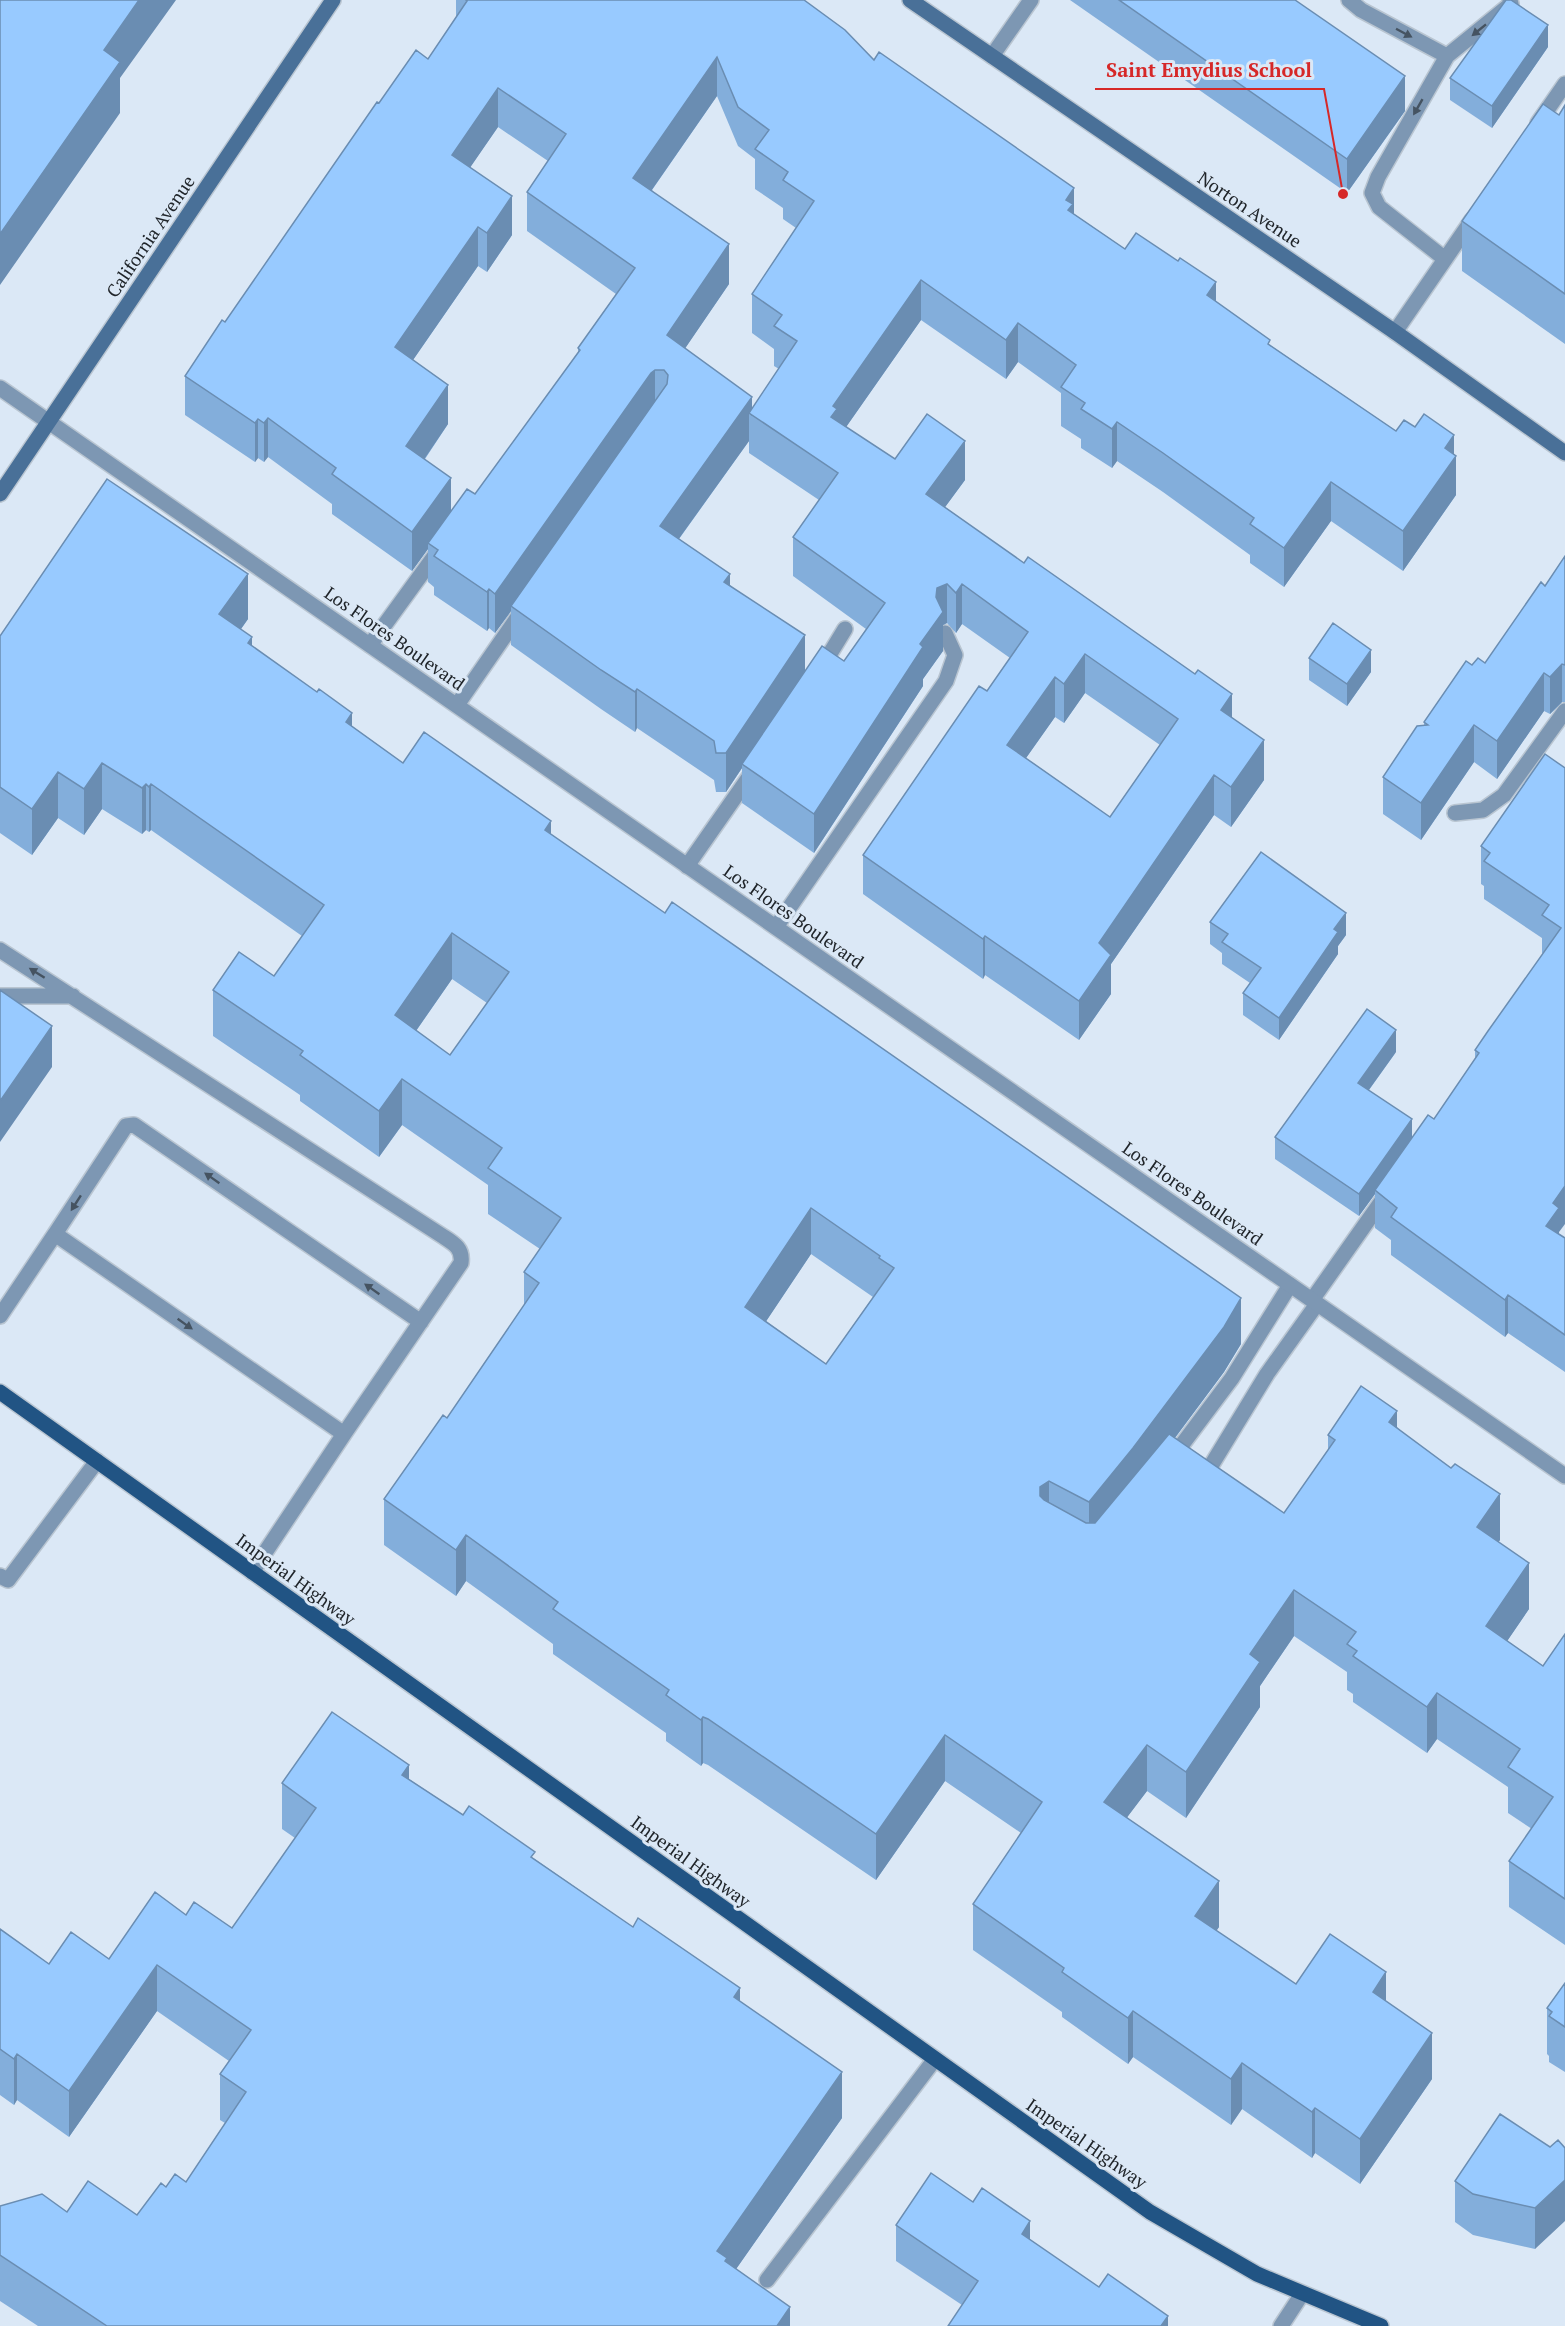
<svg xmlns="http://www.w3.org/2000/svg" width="1565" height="2326" font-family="'PT Serif',serif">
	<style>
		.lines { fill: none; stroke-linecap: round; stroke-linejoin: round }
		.lane-casing { stroke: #b9c5d1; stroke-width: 18 }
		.street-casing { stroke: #b9c5d1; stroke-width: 18 }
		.secondary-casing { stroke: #b9c5d1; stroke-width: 18 }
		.primary-casing { stroke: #b9c5d1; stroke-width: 18 }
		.lane { stroke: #7d97b3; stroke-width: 15 }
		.street { stroke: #7d97b3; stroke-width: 15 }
		.secondary { stroke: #497098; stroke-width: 15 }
		.primary { stroke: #215484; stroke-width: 15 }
		.wall { fill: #83aedb; fill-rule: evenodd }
		.shaded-wall { fill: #6a8db2 }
		.building { fill: #98caff; stroke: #6a8db2; stroke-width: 1.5; fill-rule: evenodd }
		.oneway { fill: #455361 }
		.labels { text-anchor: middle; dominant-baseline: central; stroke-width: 6; stroke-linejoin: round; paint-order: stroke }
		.street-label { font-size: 18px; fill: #20252a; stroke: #dbe8f6 }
		.leader { fill: none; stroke: #d62828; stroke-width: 2 }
		.callout-dot { fill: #d62828; stroke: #dbe8f6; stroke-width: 2 }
		.callout-label { font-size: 20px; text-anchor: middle; font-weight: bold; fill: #d62828; stroke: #dbe8f6; stroke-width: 6; stroke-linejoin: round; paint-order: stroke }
	</style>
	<rect width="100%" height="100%" fill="#dbe8f6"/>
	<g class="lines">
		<g class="lane-casing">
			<path id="lane" d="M 1349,0 L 1361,10 L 1447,56
				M 992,56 L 1031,0
				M 1538,123 L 1565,84
				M 1445,259 L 1379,207 L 1372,193 L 1378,177 L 1447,56 L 1511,4 L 1510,0
				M 1395,332 L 1472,220
				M 370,645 L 439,550
				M 820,670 L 845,629
				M 457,705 L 522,611
				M 1455,813 L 1483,810 L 1504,795 L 1565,711
				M 687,866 L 754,770
				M 776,927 L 946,681 L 955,655 L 945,633
				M 0,950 L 444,1237 C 455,1244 463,1249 461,1263 L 344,1434 L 55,1234 L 126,1126 L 134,1125 L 421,1322
				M 0,996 L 73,996
				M 1312,1300 L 1386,1195
				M 0,1316 L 55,1234
				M 1172,1458 L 1232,1378 L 1290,1285
				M 1206,1474 L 1267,1374 L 1317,1304
				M 252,1572 L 344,1434
				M 0,1576 L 8,1580 L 97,1461
				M 767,2280 L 935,2059
				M 1281,2326 L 1302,2294"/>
		</g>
		<g class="street-casing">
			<path id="street" d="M 0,388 L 1565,1476"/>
		</g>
		<g class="secondary-casing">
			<path id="secondary" d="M 910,0 L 1395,332 L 1565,453
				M 0,494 L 333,0"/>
		</g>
		<g class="primary-casing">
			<path id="primary" d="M 0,1392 L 1150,2212 L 1257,2274 L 1381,2326"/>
		</g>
		<use href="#lane" class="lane"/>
		<use href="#street" class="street"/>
		<use href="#secondary" class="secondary"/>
		<use href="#primary" class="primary"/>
	</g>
	<path class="wall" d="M 456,0 L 804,0 L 874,60 L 1074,214 L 1125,249 L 1216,301 L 1270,345 L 1396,431 L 1454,454 L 1456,495 L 1403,571 L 1331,521 L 1284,587 L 1250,563 L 1250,555 L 1163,492 L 1117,461 L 1112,468 L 1081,448 L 1081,439 L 1061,426 L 1061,393 L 1018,362 L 1006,379 L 921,320 L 846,427 L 895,459 L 965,480 L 945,507 L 1232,718 L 1264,780 L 1231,827 L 1214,815 L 1111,964 L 1111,994 L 1079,1040 L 985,975 L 983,979 L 863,894 L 863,855 L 987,691 L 1010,658 L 962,624 L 956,633 L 947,623 L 943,625 L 943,651 L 923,679 L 923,686 L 814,853 L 742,803 L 742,768 L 726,792 L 716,792 L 714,780 L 637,728 L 635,732 L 601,709 L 511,645 L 511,611 L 495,633 L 489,628 L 487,631 L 434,595 L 434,587 L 428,582 L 428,549 L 412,571 L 332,514 L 332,504 L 268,457 L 264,462 L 258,458 L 255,462 L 185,415 L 185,376 L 225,322 L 379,103 L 428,59 L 456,17 ZM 717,96 L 738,146 L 755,159 L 755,189 L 783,208 L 783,219 L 796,228 L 752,294 L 752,333 L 774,349 L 774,366 L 779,369 L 752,409 L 685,348 L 729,284 L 652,190 ZM 498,127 L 548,161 L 527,192 L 527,231 L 616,294 L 578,348 L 578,353 L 475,494 L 451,511 L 425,459 L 448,424 L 413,360 L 478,266 L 487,272 L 512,235 L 470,167 ZM 749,441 L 749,453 L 819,500 L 793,537 L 793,576 L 866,629 L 844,661 L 805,670 L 730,585 L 679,539 ZM 1085,693 L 1160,745 L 1110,817 L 1026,758 L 1055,717 L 1064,723 Z
		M 1070,0 L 1295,0 L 1405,111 L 1347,193 Z
		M 1548,47 L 1492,128 L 1450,100 L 1450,78 Z
		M 1565,105 L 1565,344 L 1462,271 L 1462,221 L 1559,115 Z
		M 1565,556 L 1565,702 L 1562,702 L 1550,714 L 1544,711 L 1497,779 L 1474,762 L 1421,840 L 1383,814 L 1383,777 L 1424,726 L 1424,722 L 1472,665 L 1485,663 L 1545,586 Z
		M 248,619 L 241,629 L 252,646 L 352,726 L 403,763 L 551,834 L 1241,1344 L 1224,1372 L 1175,1438 L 1284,1513 L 1328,1450 L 1328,1435 L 1397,1427 L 1500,1540 L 1498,1542 L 1529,1609 L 1507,1641 L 1543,1666 L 1565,1634 L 1565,1945 L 1509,1907 L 1509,1861 L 1532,1829 L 1508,1813 L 1508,1787 L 1437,1739 L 1427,1753 L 1353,1702 L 1353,1694 L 1347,1690 L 1347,1672 L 1294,1636 L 1260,1686 L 1260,1707 L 1186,1818 L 1147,1791 L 1127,1817 L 1219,1927 L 1216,1931 L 1296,1984 L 1386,2002 L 1432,2079 L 1360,2184 L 1315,2153 L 1312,2158 L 1242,2109 L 1231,2125 L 1133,2057 L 1128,2064 L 1062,2017 L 1062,2012 L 973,1950 L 973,1904 L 1021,1833 L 945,1781 L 876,1880 L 708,1765 L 703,1763 L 701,1766 L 666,1741 L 666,1733 L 553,1654 L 553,1644 L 466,1581 L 456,1596 L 384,1545 L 384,1499 L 447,1418 L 524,1305 L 524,1272 L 540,1249 L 488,1214 L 488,1185 L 402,1125 L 379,1157 L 300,1101 L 300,1095 L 213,1036 L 213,990 L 274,976 L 302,936 L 151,830 L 149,832 L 146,830 L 142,834 L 102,809 L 84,835 L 58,818 L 32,855 L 0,833 L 0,636 ZM 452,979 L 487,1003 L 450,1055 L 416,1031 ZM 811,1254 L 873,1297 L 826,1364 L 766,1321 Z
		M 1309,658 L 1371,672 L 1347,706 L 1309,680 Z
		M 1565,768 L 1559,1232 L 1559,1234 L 1565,1238 L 1565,1372 L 1508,1333 L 1505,1337 L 1391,1255 L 1391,1240 L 1375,1228 L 1375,1194 L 1359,1216 L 1275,1159 L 1275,1137 L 1396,1052 L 1369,1090 L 1412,1138 L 1434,1119 L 1475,1059 L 1475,1050 L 1544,953 L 1542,953 L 1542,938 L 1484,899 L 1484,886 L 1481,884 L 1481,846 Z
		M 1210,922 L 1346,935 L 1338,946 L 1338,954 L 1279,1040 L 1243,1015 L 1243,993 L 1250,983 L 1222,964 L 1222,953 L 1210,944 Z
		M 409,1779 L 463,1815 L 535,1859 L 740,2002 L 842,2118 L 736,2269 L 790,2326 L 38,2326 L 0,2301 L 0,2206 L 67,2212 L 137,2215 L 166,2187 L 186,2182 L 225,2123 L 220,2120 L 220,2074 L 229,2061 L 157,2011 L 69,2137 L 17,2100 L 14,2105 L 0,2095 L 0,1929 L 49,1964 L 109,1959 L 186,1915 L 232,1928 L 295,1838 L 282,1829 L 282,1783 Z
		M 1565,1983 L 1565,2072 L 1549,2062 L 1549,2056 L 1547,2054 L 1547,2008 Z
		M 1550,2147 L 1535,2249 L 1473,2235 L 1455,2222 L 1455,2181 Z
		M 896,2225 L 1030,2240 L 1099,2287 L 1168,2326 L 962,2305 L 896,2261 Z"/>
	<path class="shaded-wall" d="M 139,0 L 176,0 L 120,78 L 120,113 L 0,285 L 0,234 L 104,50 Z
		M 1548,25 L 1548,47 L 1492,128 L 1492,106 Z
		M 717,57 L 717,96 L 633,217 L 633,178 Z
		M 1405,76 L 1405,111 L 1347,193 L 1347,159 Z
		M 498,88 L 498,127 L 452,194 L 452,155 Z
		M 1074,188 L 1074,227 L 1066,200 Z
		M 512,196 L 512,235 L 487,272 L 487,233 Z
		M 478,227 L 478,266 L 395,386 L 395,347 Z
		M 729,244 L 729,284 L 667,375 L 667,335 Z
		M 921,280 L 921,320 L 837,440 L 831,417 L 833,406 Z
		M 1216,282 L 1216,322 L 1207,295 Z
		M 1018,323 L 1018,362 L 1006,379 L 1006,340 Z
		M 655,370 L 655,409 L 511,606 L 511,611 L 495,633 L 495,594 L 651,373 Z
		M 448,385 L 448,424 L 406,486 L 406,446 Z
		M 752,397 L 752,416 L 749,413 L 749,441 L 660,565 L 660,526 Z
		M 268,418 L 268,457 L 264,462 L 264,423 Z
		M 258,419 L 258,458 L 255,462 L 255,423 Z
		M 1117,422 L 1117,461 L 1112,468 L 1112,429 Z
		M 1454,435 L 1454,459 L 1456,456 L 1456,495 L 1403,571 L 1403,531 L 1445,448 Z
		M 965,441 L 965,480 L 926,533 L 926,494 Z
		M 451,478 L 451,517 L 428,543 L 428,549 L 412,571 L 412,532 Z
		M 1331,482 L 1331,521 L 1284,587 L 1284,548 Z
		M 248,574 L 248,619 L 219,660 L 219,614 Z
		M 730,574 L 730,614 L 724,582 Z
		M 947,584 L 947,623 L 943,625 L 943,651 L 923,679 L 923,686 L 814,853 L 814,814 L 920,644 L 936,597 L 937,588 Z
		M 962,584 L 962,624 L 956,633 L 956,593 Z
		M 489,589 L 489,628 L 487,631 L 487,592 Z
		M 805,635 L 805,675 L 742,764 L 742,768 L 726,792 L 726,753 Z
		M 252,637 L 252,683 L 248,643 Z
		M 1371,650 L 1371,672 L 1347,706 L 1347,684 Z
		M 1085,654 L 1085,693 L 1064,723 L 1064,684 Z
		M 1562,664 L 1562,702 L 1550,714 L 1550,677 Z
		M 1544,673 L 1544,711 L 1497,779 L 1497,741 Z
		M 1055,677 L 1055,717 L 1007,785 L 1007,745 Z
		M 637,689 L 637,728 L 635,732 L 635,692 Z
		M 1232,694 L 1232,734 L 1221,710 Z
		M 352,713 L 352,759 L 346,722 Z
		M 1474,725 L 1474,762 L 1421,840 L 1421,803 Z
		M 1264,740 L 1264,780 L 1231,827 L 1231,787 Z
		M 102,763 L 102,809 L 84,835 L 84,789 Z
		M 58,772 L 58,818 L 32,855 L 32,809 Z
		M 1214,775 L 1214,815 L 1111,964 L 1111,994 L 1079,1040 L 1079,1001 L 1099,943 Z
		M 146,784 L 146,830 L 142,834 L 142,788 Z
		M 151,784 L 151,830 L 149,832 L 149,787 Z
		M 551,821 L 551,867 L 545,830 Z
		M 1346,913 L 1346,935 L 1338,946 L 1338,954 L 1279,1040 L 1279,1018 L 1334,929 Z
		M 452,933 L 452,979 L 395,1061 L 395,1015 Z
		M 985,936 L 985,975 L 983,979 L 983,939 Z
		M 52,1026 L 52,1067 L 0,1142 L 0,1101 Z
		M 1396,1030 L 1396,1052 L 1358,1105 L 1358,1083 Z
		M 402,1079 L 402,1125 L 379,1157 L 379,1111 Z
		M 1412,1119 L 1412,1141 L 1375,1190 L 1375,1194 L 1359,1216 L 1359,1194 Z
		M 1565,1186 L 1565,1224 L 1559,1232 L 1559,1245 L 1546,1226 L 1553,1203 Z
		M 811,1208 L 811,1254 L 745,1353 L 745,1307 Z
		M 1508,1295 L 1508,1333 L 1505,1337 L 1505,1300 Z
		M 1241,1298 L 1241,1344 L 1224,1372 L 1133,1494 L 1089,1548 L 1089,1502 Z
		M 1397,1411 L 1397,1456 L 1389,1422 Z
		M 1049,1481 L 1049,1527 L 1040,1533 L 1040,1487 Z
		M 1500,1494 L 1500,1540 L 1477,1573 L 1477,1527 Z
		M 466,1535 L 466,1581 L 456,1596 L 456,1550 Z
		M 1529,1563 L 1529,1609 L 1486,1672 L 1486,1626 Z
		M 1294,1590 L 1294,1636 L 1260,1686 L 1260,1707 L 1186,1818 L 1186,1772 L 1250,1654 Z
		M 1437,1693 L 1437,1739 L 1427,1753 L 1427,1707 Z
		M 703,1717 L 703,1763 L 701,1766 L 701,1720 Z
		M 945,1735 L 945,1781 L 876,1880 L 876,1834 Z
		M 1147,1745 L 1147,1791 L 1104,1848 L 1104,1802 Z
		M 409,1765 L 409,1811 L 402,1775 Z
		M 1219,1881 L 1219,1927 L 1195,1962 L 1195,1916 Z
		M 157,1965 L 157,2011 L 69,2137 L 69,2091 Z
		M 1386,1972 L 1386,2018 L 1373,1992 Z
		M 740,1988 L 740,2034 L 734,1997 Z
		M 1133,2011 L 1133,2057 L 1128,2064 L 1128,2018 Z
		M 1432,2033 L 1432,2079 L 1360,2184 L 1360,2139 Z
		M 17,2054 L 17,2100 L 14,2105 L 14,2059 Z
		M 1242,2063 L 1242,2109 L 1231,2125 L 1231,2079 Z
		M 842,2072 L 842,2118 L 727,2282 L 717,2251 Z
		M 1315,2108 L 1315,2153 L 1312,2158 L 1312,2112 Z
		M 1565,2180 L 1565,2221 L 1535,2249 L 1535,2208 Z
		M 1030,2221 L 1030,2256 L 1022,2234 Z
		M 790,2307 L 790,2326 L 777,2326 Z
		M 1168,2316 L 1168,2326 L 1161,2326 Z"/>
	<path class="building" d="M 0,0 L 139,0 L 104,50 L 120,62 L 0,234 Z
		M 466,0 L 804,0 L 845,30 L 874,60 L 879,52 L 1074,188 L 1066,200 L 1073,204 L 1068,210 L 1125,249 L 1136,233 L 1178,261 L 1180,258 L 1216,282 L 1207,295 L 1270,340 L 1268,344 L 1396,431 L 1404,420 L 1415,427 L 1424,414 L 1454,435 L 1445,448 L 1456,456 L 1403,531 L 1331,482 L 1284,548 L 1250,524 L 1254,518 L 1163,453 L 1117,422 L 1112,429 L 1081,409 L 1085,403 L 1061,387 L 1076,365 L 1018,323 L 1006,340 L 921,280 L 833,406 L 837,409 L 831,417 L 895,459 L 927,414 L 965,441 L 926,494 L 1024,563 L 1028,557 L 1195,674 L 1198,670 L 1232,694 L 1221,710 L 1264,740 L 1231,787 L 1214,775 L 1099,943 L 1111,955 L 1079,1001 L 985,936 L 983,939 L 863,855 L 979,686 L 987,691 L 1028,632 L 962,584 L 956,593 L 947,584 L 937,588 L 936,597 L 943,612 L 920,644 L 923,647 L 814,814 L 742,764 L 822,646 L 844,661 L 885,603 L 793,537 L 838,473 L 749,413 L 797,341 L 774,326 L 782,315 L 752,294 L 814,201 L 783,180 L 788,172 L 755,149 L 769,130 L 738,107 L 717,57 L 633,178 L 729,244 L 667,335 L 752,397 L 660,526 L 730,574 L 724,582 L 805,635 L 726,753 L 716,753 L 714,741 L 637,689 L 635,692 L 601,670 L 511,606 L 667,384 L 668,375 L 664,370 L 655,370 L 651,373 L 495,594 L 489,589 L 487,592 L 434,556 L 438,550 L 428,543 L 467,489 L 475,494 L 580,350 L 578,348 L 635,268 L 527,192 L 566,134 L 498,88 L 452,155 L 512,196 L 487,233 L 478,227 L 395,347 L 448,385 L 406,446 L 451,478 L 412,532 L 332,474 L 336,468 L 268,418 L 264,423 L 258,419 L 255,423 L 185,376 L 222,320 L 225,322 L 377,102 L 379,103 L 416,50 L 428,59 L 467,1 ZM 1085,654 L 1178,719 L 1110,817 L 1007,745 L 1055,677 L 1064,684 Z
		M 1119,0 L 1295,0 L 1405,76 L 1347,159 Z
		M 1506,0 L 1511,0 L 1548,25 L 1492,106 L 1450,78 Z
		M 1543,104 L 1559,115 L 1565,105 L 1565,294 L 1462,221 Z
		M 107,479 L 248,574 L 219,614 L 252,637 L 248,643 L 317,692 L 319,689 L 352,713 L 346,722 L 403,763 L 424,732 L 551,821 L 545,830 L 665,913 L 672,902 L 1241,1298 L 1224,1327 L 1133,1448 L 1089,1502 L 1049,1481 L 1040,1487 L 1040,1496 L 1044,1500 L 1086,1523 L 1095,1523 L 1169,1434 L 1284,1513 L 1335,1440 L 1328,1435 L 1361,1386 L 1397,1411 L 1389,1422 L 1451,1468 L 1455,1464 L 1500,1494 L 1477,1527 L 1529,1563 L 1486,1626 L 1543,1666 L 1565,1634 L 1565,1899 L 1509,1861 L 1553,1797 L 1508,1767 L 1520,1749 L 1437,1693 L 1427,1707 L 1353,1656 L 1357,1651 L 1347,1644 L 1356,1632 L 1294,1590 L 1250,1654 L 1260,1662 L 1186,1772 L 1147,1745 L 1104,1802 L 1219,1881 L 1195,1916 L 1296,1984 L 1330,1934 L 1386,1972 L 1373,1992 L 1432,2033 L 1360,2139 L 1315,2108 L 1312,2112 L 1242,2063 L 1231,2079 L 1133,2011 L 1128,2018 L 1062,1972 L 1064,1968 L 973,1904 L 1042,1802 L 945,1735 L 876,1834 L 708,1719 L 703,1717 L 701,1720 L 666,1695 L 669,1690 L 553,1609 L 558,1602 L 466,1535 L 456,1550 L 384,1499 L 443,1415 L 447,1418 L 539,1283 L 524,1272 L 561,1218 L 488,1168 L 502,1148 L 402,1079 L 379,1111 L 300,1055 L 303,1051 L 213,990 L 239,952 L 274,976 L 324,905 L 151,784 L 149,787 L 146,784 L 142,788 L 102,763 L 84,789 L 58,772 L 32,809 L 0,787 L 0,636 ZM 452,933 L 509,972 L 450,1055 L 395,1015 ZM 811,1208 L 880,1256 L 879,1258 L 894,1268 L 826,1364 L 745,1307 Z
		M 1565,556 L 1565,665 L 1562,664 L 1550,677 L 1544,673 L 1497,741 L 1474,725 L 1421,803 L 1383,777 L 1417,726 L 1428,725 L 1424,722 L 1466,661 L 1472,665 L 1478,658 L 1485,663 L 1541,582 L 1545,586 Z
		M 1333,623 L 1371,650 L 1347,684 L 1309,658 Z
		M 1545,754 L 1565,768 L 1565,1186 L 1553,1203 L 1559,1208 L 1546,1226 L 1565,1238 L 1565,1335 L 1508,1295 L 1505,1300 L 1391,1217 L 1397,1208 L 1375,1190 L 1428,1115 L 1434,1119 L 1479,1053 L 1475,1050 L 1488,1031 L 1561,928 L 1542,915 L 1549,905 L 1484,861 L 1490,853 L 1481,846 Z
		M 1261,852 L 1346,913 L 1334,929 L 1338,932 L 1279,1018 L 1243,993 L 1261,968 L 1222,942 L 1228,934 L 1210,922 Z
		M 0,990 L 52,1026 L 0,1101 Z
		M 1367,1009 L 1396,1030 L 1358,1083 L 1412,1119 L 1359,1194 L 1275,1137 Z
		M 332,1712 L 409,1765 L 402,1775 L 463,1815 L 469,1806 L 535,1852 L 531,1857 L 633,1927 L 638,1918 L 740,1988 L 734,1997 L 842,2072 L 717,2251 L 727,2258 L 725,2261 L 790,2307 L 777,2326 L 107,2326 L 0,2255 L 0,2206 L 42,2194 L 67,2212 L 88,2181 L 137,2215 L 161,2183 L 166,2187 L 175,2174 L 186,2182 L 246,2092 L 220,2074 L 251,2030 L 157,1965 L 69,2091 L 17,2054 L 14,2059 L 0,2049 L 0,1929 L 49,1964 L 71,1932 L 109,1959 L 155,1892 L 186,1915 L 194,1902 L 232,1928 L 316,1808 L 282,1783 Z
		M 1565,1983 L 1565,2027 L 1549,2016 L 1552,2012 L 1547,2008 Z
		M 1500,2114 L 1550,2147 L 1558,2140 L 1565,2148 L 1565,2180 L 1535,2208 L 1473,2194 L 1455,2181 Z
		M 931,2173 L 973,2202 L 982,2188 L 1030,2221 L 1022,2234 L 1099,2287 L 1108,2274 L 1168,2316 L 1161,2326 L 948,2326 L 978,2281 L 896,2225 Z"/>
	<defs><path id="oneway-solid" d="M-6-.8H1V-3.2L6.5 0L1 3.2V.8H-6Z" transform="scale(1.5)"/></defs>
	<g class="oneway">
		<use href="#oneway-solid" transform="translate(1479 30) rotate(141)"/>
		<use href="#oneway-solid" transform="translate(1404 33) rotate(28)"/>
		<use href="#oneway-solid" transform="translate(1418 107) rotate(120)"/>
		<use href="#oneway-solid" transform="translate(37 973) rotate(-148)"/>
		<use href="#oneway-solid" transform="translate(212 1178) rotate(-145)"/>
		<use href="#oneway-solid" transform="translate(76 1203) rotate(123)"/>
		<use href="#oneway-solid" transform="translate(372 1289) rotate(-145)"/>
		<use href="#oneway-solid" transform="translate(185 1324) rotate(35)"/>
	</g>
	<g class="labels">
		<g class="street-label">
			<text transform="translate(1250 209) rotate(34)">Norton Avenue</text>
			<text transform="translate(150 236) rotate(-56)">California Avenue</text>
			<text transform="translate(395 638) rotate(35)">Los Flores Boulevard</text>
			<text transform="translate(794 916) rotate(35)">Los Flores Boulevard</text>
			<text transform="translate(1193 1193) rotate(35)">Los Flores Boulevard</text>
			<text transform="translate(296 1579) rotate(36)">Imperial Highway</text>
			<text transform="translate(691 1861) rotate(36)">Imperial Highway</text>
			<text transform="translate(1087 2143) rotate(35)">Imperial Highway</text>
		</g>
	</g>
	<path class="leader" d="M1343 194L1324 89H1095"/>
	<circle class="callout-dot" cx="1343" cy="194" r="6"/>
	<g class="callout-label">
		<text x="1209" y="77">Saint Emydius School</text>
	</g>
</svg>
